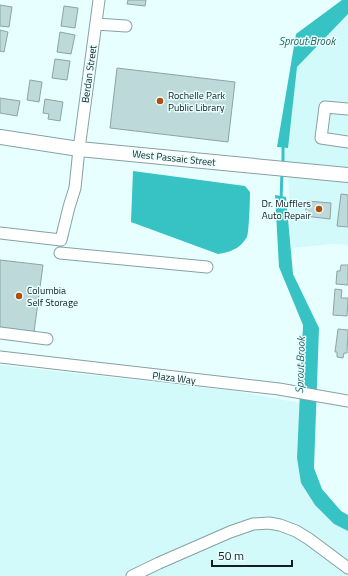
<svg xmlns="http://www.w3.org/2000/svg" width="348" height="576" font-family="'Titillium Web',sans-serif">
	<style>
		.built { fill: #d3fafa }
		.water { fill: #37c2c4 }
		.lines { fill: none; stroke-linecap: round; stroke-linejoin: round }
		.stream { stroke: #37c2c4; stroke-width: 3 }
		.building { fill: #bdd9d9; stroke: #8aa5a6 }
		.minor-casing { stroke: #86a1a2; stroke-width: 13 }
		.major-casing { stroke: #86a1a2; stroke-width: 16 }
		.minor { stroke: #fff; stroke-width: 11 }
		.major { stroke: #fff; stroke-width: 14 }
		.poi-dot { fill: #b04e0e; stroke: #e8ffff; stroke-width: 1.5 }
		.labels { text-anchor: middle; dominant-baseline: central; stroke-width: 3; stroke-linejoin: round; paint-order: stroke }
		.street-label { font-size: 10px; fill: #131e1e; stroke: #e8ffff }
		.poi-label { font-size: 10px; fill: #131e1e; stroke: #e8ffff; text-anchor: start }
		.water-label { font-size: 11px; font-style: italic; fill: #296061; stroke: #e8ffff }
	</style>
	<rect width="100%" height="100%" fill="#e8ffff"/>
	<path class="built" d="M 348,14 L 348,245 L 333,244 L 291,248 L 288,170 L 282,169 L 283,148 L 297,67 Z
		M 0,365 L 235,391 L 300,403 L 297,458 L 334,524 L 348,531 L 348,576 L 0,576 Z"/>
	<path class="water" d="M 342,0 L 348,0 L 348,14 L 297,67 L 288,148 L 277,147 L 296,34 Z
		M 133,171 L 245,186 L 250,192 C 250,200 249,232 247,237 C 240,249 230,252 218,254 L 131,222 Z
		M 275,195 L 286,197 L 293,274 L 319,328 L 314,468 L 322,489 L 341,511 L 348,515 L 348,531 L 334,524 L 315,505 L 301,483 L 297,458 L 303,325 L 279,267 Z"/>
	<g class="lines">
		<path class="stream" d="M 283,164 L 283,148
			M 281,200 L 282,172"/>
	</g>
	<path class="building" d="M 128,0 L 146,0 L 145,6 L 127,4 Z
		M 0,5 L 12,7 L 9,27 L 0,26 Z
		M 64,6 L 78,8 L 75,28 L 61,26 Z
		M 0,30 L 8,32 L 4,52 L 0,51 Z
		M 60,32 L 75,35 L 71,54 L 57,52 Z
		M 55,59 L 70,61 L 67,80 L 52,78 Z
		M 117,68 L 235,82 L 228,142 L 110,128 Z
		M 30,80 L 42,82 L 39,102 L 27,100 Z
		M 0,98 L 20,101 L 17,116 L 0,113 Z
		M 45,99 L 63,102 L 60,121 L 48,119 L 49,114 L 43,113 Z
		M 341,194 L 348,195 L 348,227 L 337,226 Z
		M 307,201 L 331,203 L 330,219 L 305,216 Z
		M 0,260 L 43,265 L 34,332 L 0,328 Z
		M 341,265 L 348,265 L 348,285 L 336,284 L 337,271 L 340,271 Z
		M 335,289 L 342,290 L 341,298 L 348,298 L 347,316 L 333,315 Z
		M 338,329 L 348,330 L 347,353 L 344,353 L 343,358 L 337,357 L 337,352 L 335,352 Z"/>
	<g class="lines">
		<g class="minor-casing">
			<path id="minor" d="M 96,24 L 126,26
				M 348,109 L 325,107 L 321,138 L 348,142
				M 0,233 L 61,240 L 69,207 L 75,188 L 79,149 L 99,0
				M 60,253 L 207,267
				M 0,333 L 47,339
				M 0,357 L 279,389 L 348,401
				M 132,576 L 159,563 L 230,532 L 253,524 L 269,523 L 280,525 L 296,531 L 309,539 L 348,568"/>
		</g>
		<g class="major-casing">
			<path id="major" d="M 0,137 L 79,149 L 348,175"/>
		</g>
		<use href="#minor" class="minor"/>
		<use href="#major" class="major"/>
	</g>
	<g class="poi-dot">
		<circle cx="160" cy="101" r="4"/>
		<circle cx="319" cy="209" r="4"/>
		<circle cx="19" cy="296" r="4"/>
	</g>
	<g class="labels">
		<g class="street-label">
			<text transform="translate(89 74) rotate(-82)">Berdan Street</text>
			<text transform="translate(174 158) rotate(6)">West Passaic Street</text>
			<text transform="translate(174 378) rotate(7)">Plaza Way</text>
		</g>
		<g class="poi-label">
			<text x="168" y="95">Rochelle Park<tspan x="168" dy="12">Public Library</tspan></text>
			<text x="311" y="203" text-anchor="end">Dr. Mufflers<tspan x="311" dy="12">Auto Repair</tspan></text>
			<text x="27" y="290">Columbia<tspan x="27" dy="12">Self Storage</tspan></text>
		</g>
		<g class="water-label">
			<text x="307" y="41">Sprout Brook</text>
			<text transform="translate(300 365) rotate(-88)">Sprout Brook</text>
		</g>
	</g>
	<path d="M212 560v6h80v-6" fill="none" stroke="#131e1e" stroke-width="2"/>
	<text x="218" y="560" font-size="12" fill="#131e1e" stroke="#e8ffff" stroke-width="3" paint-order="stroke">50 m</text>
</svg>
